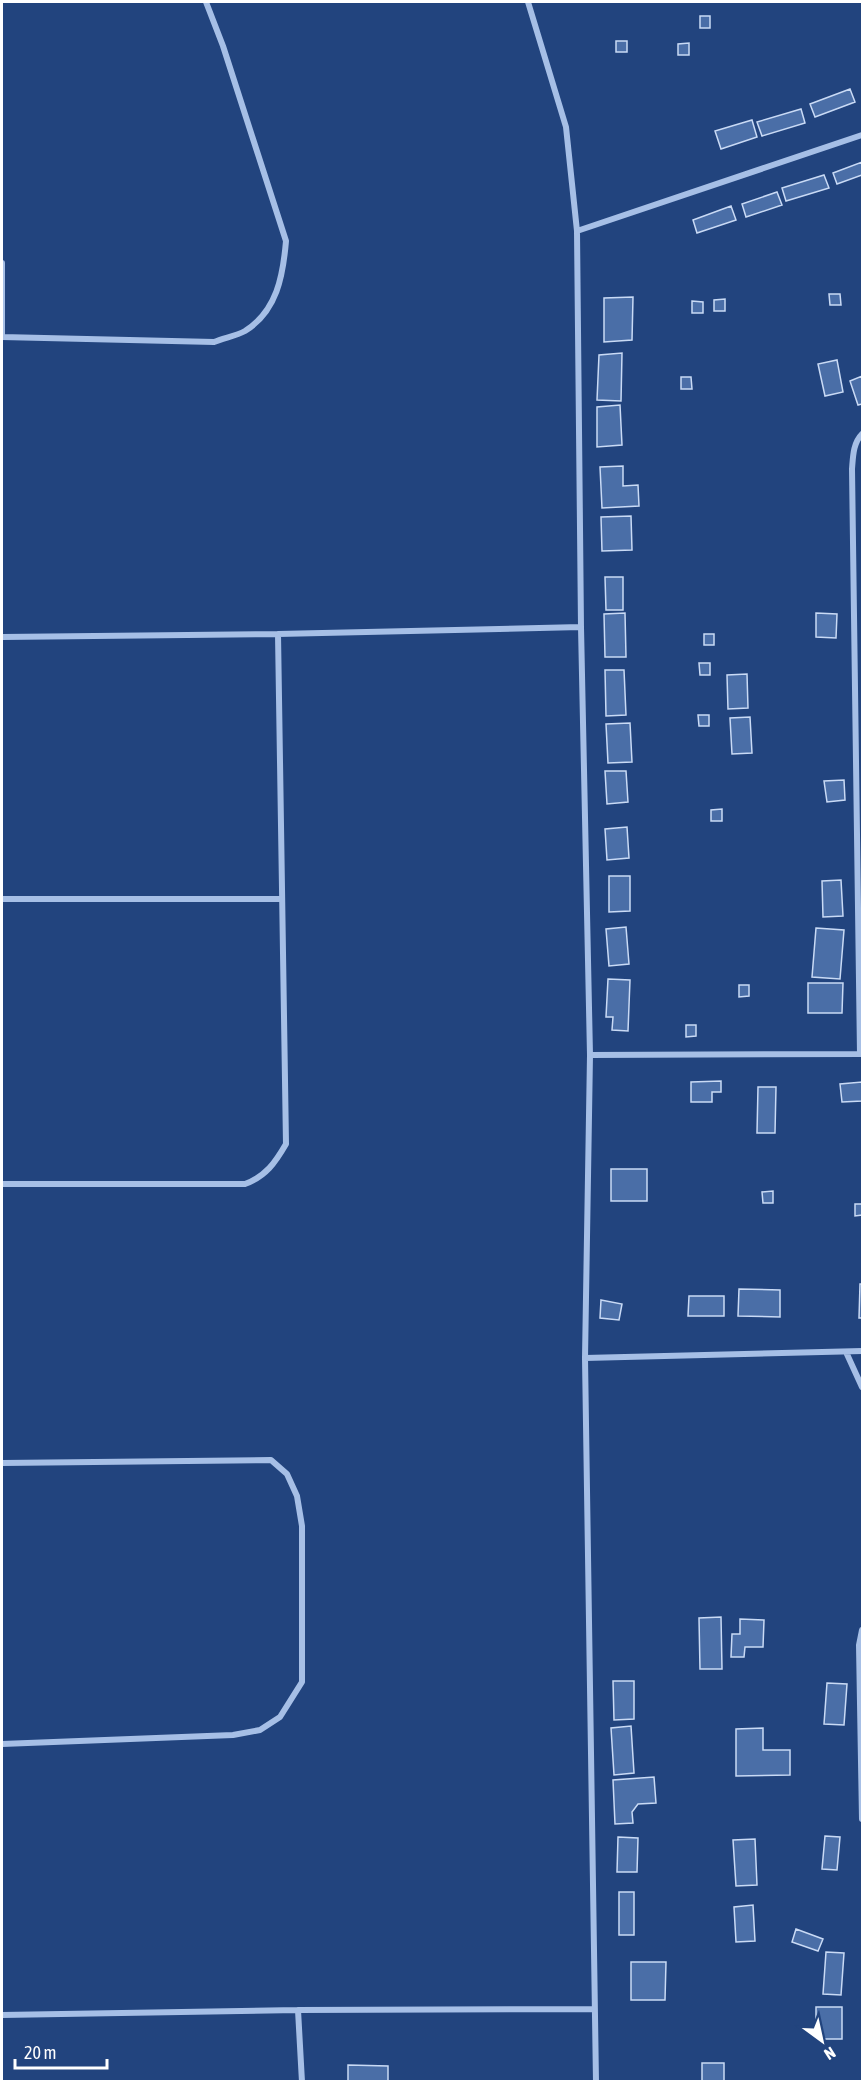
<svg xmlns="http://www.w3.org/2000/svg" width="864" height="2083" font-family="'Asap Condensed',sans-serif">
	<style>
		.building { fill: #4a6ea7; stroke: #c9daf5; stroke-width: 1.5 }
		.lines { fill: none; stroke-linecap: round; stroke-linejoin: round }
		.street { stroke: #a6bfe6; stroke-width: 6 }
	</style>
	<rect width="100%" height="100%" fill="#22447e"/>
	<path class="building" d="M 700,16 L 710,16 L 710,28 L 700,28 Z
		M 616,41 L 627,41 L 627,52 L 616,52 Z
		M 689,43 L 689,55 L 678,55 L 678,44 Z
		M 850,89 L 855,102 L 815,117 L 810,104 Z
		M 801,109 L 805,123 L 762,136 L 757,122 Z
		M 752,120 L 757,137 L 721,149 L 715,131 Z
		M 862,162 L 862,175 L 837,184 L 833,173 Z
		M 824,175 L 829,188 L 786,201 L 782,188 Z
		M 777,192 L 782,205 L 746,217 L 742,204 Z
		M 731,206 L 736,220 L 697,233 L 693,220 Z
		M 829,294 L 840,294 L 841,305 L 830,305 Z
		M 633,297 L 632,340 L 604,342 L 604,298 Z
		M 725,299 L 725,311 L 714,311 L 714,300 Z
		M 692,301 L 703,302 L 703,313 L 692,313 Z
		M 622,353 L 621,401 L 597,400 L 599,355 Z
		M 837,360 L 843,392 L 825,396 L 818,364 Z
		M 862,376 L 862,404 L 858,405 L 850,381 Z
		M 681,377 L 691,377 L 692,389 L 681,389 Z
		M 620,405 L 622,445 L 597,447 L 597,407 Z
		M 623,466 L 623,486 L 638,485 L 639,506 L 602,508 L 600,467 Z
		M 631,516 L 632,550 L 602,551 L 601,517 Z
		M 605,577 L 623,577 L 623,610 L 606,610 Z
		M 625,613 L 626,657 L 605,657 L 604,614 Z
		M 816,613 L 837,614 L 836,638 L 816,637 Z
		M 704,634 L 714,634 L 714,645 L 704,645 Z
		M 699,663 L 710,663 L 710,675 L 700,675 Z
		M 605,670 L 624,670 L 626,715 L 606,716 Z
		M 747,674 L 748,708 L 728,709 L 727,675 Z
		M 698,715 L 709,715 L 709,726 L 699,726 Z
		M 750,717 L 752,753 L 732,754 L 730,718 Z
		M 630,723 L 632,762 L 608,763 L 606,724 Z
		M 605,771 L 626,771 L 628,802 L 607,804 Z
		M 844,780 L 845,800 L 827,802 L 824,781 Z
		M 722,809 L 722,821 L 711,821 L 711,810 Z
		M 627,827 L 629,858 L 607,860 L 605,829 Z
		M 609,876 L 630,876 L 630,911 L 609,912 Z
		M 841,880 L 843,916 L 823,917 L 822,881 Z
		M 626,927 L 629,964 L 609,966 L 606,929 Z
		M 816,928 L 844,930 L 840,979 L 812,977 Z
		M 608,979 L 630,980 L 628,1031 L 612,1030 L 613,1017 L 606,1017 Z
		M 808,983 L 843,983 L 842,1013 L 808,1013 Z
		M 739,985 L 749,985 L 749,996 L 739,997 Z
		M 686,1025 L 696,1025 L 696,1036 L 686,1037 Z
		M 721,1081 L 721,1092 L 712,1092 L 712,1102 L 691,1102 L 691,1082 Z
		M 862,1082 L 862,1101 L 842,1102 L 840,1084 Z
		M 758,1087 L 776,1087 L 775,1133 L 757,1133 Z
		M 611,1169 L 647,1169 L 647,1201 L 611,1201 Z
		M 773,1191 L 773,1203 L 763,1203 L 762,1192 Z
		M 855,1204 L 862,1204 L 862,1215 L 855,1216 Z
		M 860,1284 L 862,1284 L 862,1318 L 859,1318 Z
		M 739,1289 L 780,1290 L 780,1317 L 738,1316 Z
		M 689,1296 L 724,1296 L 724,1316 L 688,1316 Z
		M 601,1300 L 622,1304 L 619,1320 L 600,1318 Z
		M 721,1617 L 722,1669 L 700,1669 L 699,1618 Z
		M 740,1619 L 764,1620 L 763,1647 L 745,1647 L 744,1657 L 731,1657 L 732,1634 L 740,1634 Z
		M 613,1681 L 634,1681 L 634,1719 L 614,1720 Z
		M 827,1683 L 847,1684 L 844,1725 L 824,1724 Z
		M 631,1726 L 634,1773 L 614,1775 L 611,1728 Z
		M 763,1728 L 763,1750 L 790,1750 L 790,1775 L 736,1776 L 736,1729 Z
		M 654,1777 L 656,1803 L 638,1804 L 632,1812 L 633,1823 L 615,1824 L 613,1780 Z
		M 825,1836 L 840,1837 L 837,1870 L 822,1869 Z
		M 618,1837 L 638,1838 L 637,1872 L 617,1872 Z
		M 755,1839 L 757,1885 L 736,1886 L 733,1840 Z
		M 619,1892 L 634,1892 L 634,1935 L 619,1935 Z
		M 753,1905 L 755,1941 L 736,1942 L 734,1907 Z
		M 796,1929 L 823,1939 L 818,1951 L 792,1942 Z
		M 826,1952 L 844,1953 L 841,1995 L 823,1994 Z
		M 631,1962 L 666,1962 L 665,2000 L 631,2000 Z
		M 816,2007 L 842,2007 L 842,2039 L 816,2039 Z
		M 702,2063 L 724,2063 L 724,2082 L 702,2082 Z
		M 348,2065 L 388,2066 L 388,2082 L 348,2082 Z"/>
	<g class="lines">
		<path class="street" d="M 528,2 L 566,127 L 577,231 L 581,627 L 590,1055 L 585,1358 L 596,2082
			M 577,231 L 862,135
			M 2,263 L 2,337
			M 2,337 L 214,342 C 223,338 236,336 245,331 C 277,311 283,276 286,241 L 223,46 L 206,2
			M 2,637 L 278,634 L 581,627
			M 2,899 L 282,899
			M 860,1054 L 852,469 C 853,457 853,443 862,434
			M 590,1055 L 862,1054
			M 2,1184 L 245,1184 C 266,1176 275,1163 286,1144 L 278,634
			M 846,1352 L 862,1387
			M 585,1358 L 862,1351
			M 2,1463 L 271,1460 L 287,1474 L 297,1496 L 302,1526 L 302,1682 L 280,1717 L 260,1730 L 233,1735 L 2,1744
			M 862,1630 L 859,1645 L 862,1819
			M 298,2010 L 302,2082
			M 2,2015 L 298,2010 L 594,2009"/>
	</g>
	<rect width="864" height="2083" fill="none" stroke="#ffffff" stroke-width="6"/>
	<g transform="translate(822 2041) rotate(147)" stroke="#22447e" stroke-width="4.5" paint-order="stroke">
	<path d="M0-4.5L10 22L0 15L-10 22Z" fill="#ffffff"/>
	<text y="-9" font-size="16" font-weight="bold" text-anchor="middle" fill="#ffffff">N</text>
	</g>
	<path d="M15 2059v9h92v-9" fill="none" stroke="#ffffff" stroke-width="3"/>
	<text x="24" y="2059" font-size="18" fill="#ffffff" stroke="#22447e" stroke-width="4.5" paint-order="stroke">20 m</text>
</svg>
